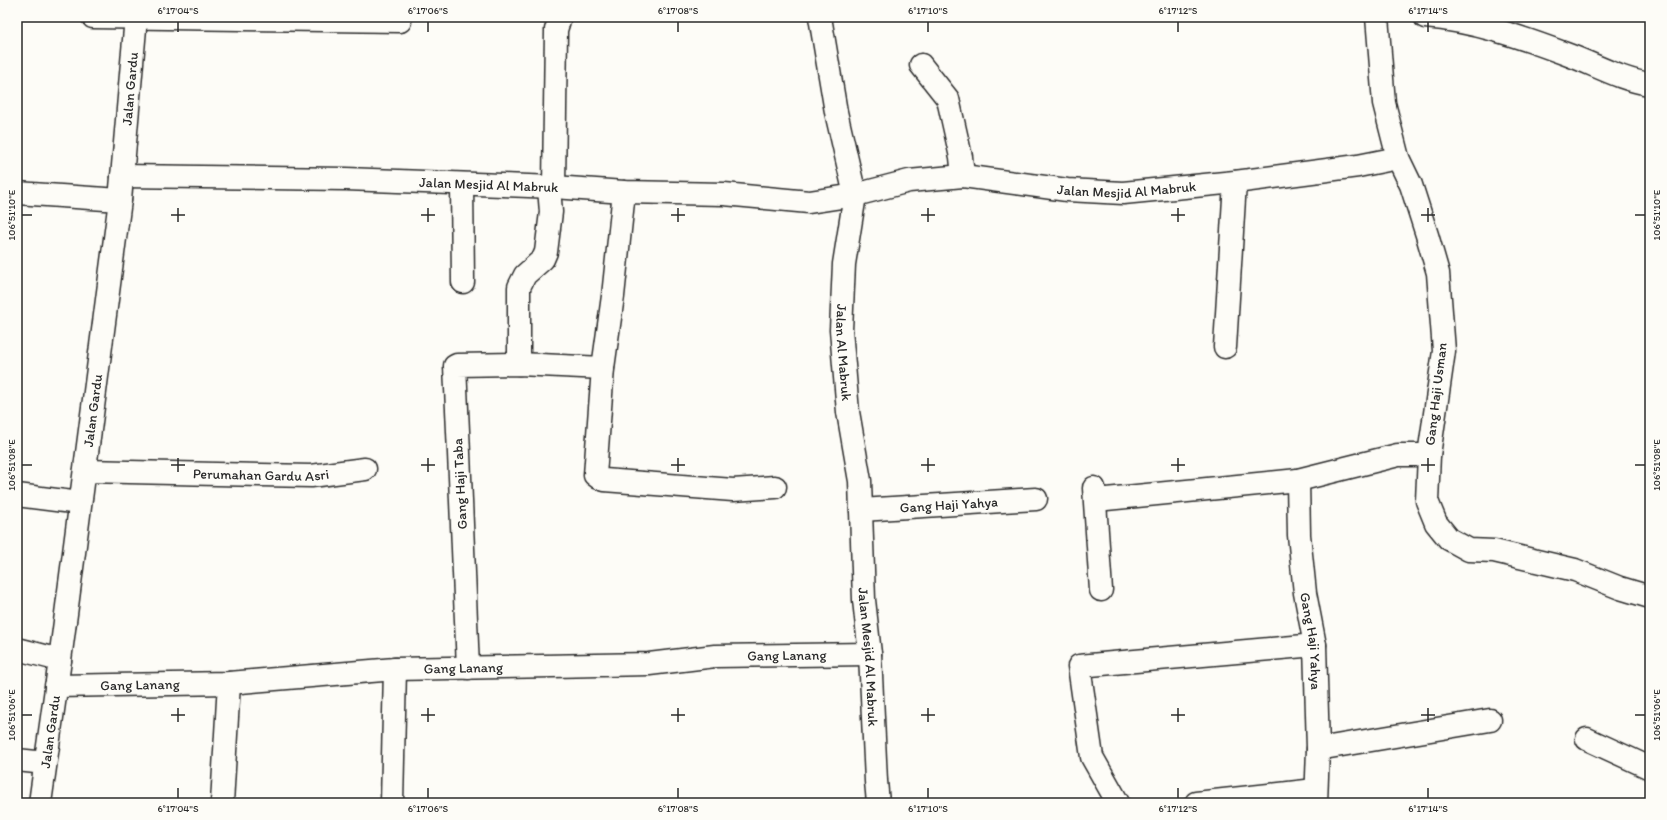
<svg xmlns="http://www.w3.org/2000/svg" width="1667" height="820" font-family="Itim,sans-serif">
	<style>
		.lines { fill: none; stroke-linecap: round; stroke-linejoin: round }
		.minor-casing { stroke: #2b2b2b; stroke-width: 25 }
		.minor { stroke: #fdfcf7; stroke-width: 22 }
		.ticks { fill: none; stroke: #2b2b2b; stroke-width: 1.5 }
		.labels { text-anchor: middle; dominant-baseline: central; stroke-width: 4; stroke-linejoin: round; paint-order: stroke }
		.street-label { font-size: 14px; fill: #2b2b2b; stroke: #fdfcf7 }
		.neatline { fill: none; stroke: #2b2b2b; stroke-width: 1.5 }
		.ticks-label { font-size: 10px; text-anchor: middle; fill: #2b2b2b }
	</style>
	<rect width="100%" height="100%" fill="#fdfcf7"/>
	<filter id="ink" filterUnits="userSpaceOnUse"><feTurbulence type="fractalNoise" baseFrequency=".025" numOctaves="2"/><feDisplacementMap in="SourceGraphic" scale="8" xChannelSelector="R" yChannelSelector="G"/><feConvolveMatrix kernelMatrix="1 2 1 2 8 2 1 2 1" color-interpolation-filters="sRGB"/></filter>
	<g filter="url(#ink)">
		<g class="lines">
			<g class="minor-casing">
				<g id="minor">
					<path d="M 93,17 L 400,21"/>
					<path id="s1" d="M 820,17 L 836,112 L 855,195 L 844,264 L 841,330 L 848,412 L 860,481 L 864,600 L 870,654 L 876,781 L 878,803"/>
					<path d="M 1377,17 L 1384,103 L 1398,158 L 1411,185 L 1427,235 L 1438,273 L 1444,351 L 1429,455 L 1427,501 L 1436,523 L 1449,539 L 1469,550 L 1494,551 L 1575,570 L 1620,588 L 1650,597"/>
					<path d="M 1425,17 C 1474,21 1521,37 1566,54 C 1594,64 1621,80 1650,84"/>
					<path d="M 921,65 L 948,99 L 961,157 L 963,176"/>
					<path id="s2" d="M 122,176 L 346,179 L 554,187 L 624,192 L 724,194 L 809,202 L 855,195 L 909,181 L 963,176 L 1067,190 L 1123,193 L 1235,182 L 1358,166 L 1398,158"/>
					<path d="M 462,184 L 463,282"/>
					<path d="M 554,187 L 556,30 L 560,17"/>
					<path d="M 624,192 L 613,296 L 603,368 L 595,475 L 599,478 L 604,480 L 733,490 L 775,487"/>
					<path d="M 17,193 L 120,200"/>
					<path d="M 1225,347 L 1235,182"/>
					<path d="M 519,364 L 519,287 L 525,275 L 543,259 L 546,252 L 551,212 L 549,188"/>
					<path id="s3" d="M 85,471 L 311,476 L 365,469"/>
					<path id="s4" d="M 1298,480 L 1299,535 L 1305,593 L 1315,645 L 1318,749 L 1316,803"/>
					<path d="M 1094,488 L 1101,590"/>
					<path d="M 17,495 L 80,503"/>
					<path d="M 1096,500 L 1298,480 L 1398,455 L 1429,455"/>
					<path id="s5" d="M 861,510 L 1036,499"/>
					<path d="M 17,649 L 60,660"/>
					<path d="M 468,668 L 459,453 L 455,366 L 457,365 L 519,364 L 603,368"/>
					<path id="s6" d="M 56,686 L 229,683 L 395,669 L 649,664 L 715,656 L 870,654"/>
					<path d="M 1587,739 L 1650,768"/>
					<path d="M 1318,749 L 1490,720"/>
					<path d="M 17,760 L 45,763"/>
					<path id="s7" d="M 40,803 L 60,660 L 120,200 L 136,17"/>
					<path d="M 222,803 L 229,683"/>
					<path d="M 392,803 L 395,669"/>
					<path d="M 1118,803 L 1092,757 L 1079,666 L 1315,645"/>
					<path d="M 1196,803 L 1315,790"/>
				</g>
			</g>
			<use href="#minor" class="minor"/>
		</g>
	</g>
	<path class="ticks" d="M 178,22 L 178,32M 428,22 L 428,32M 678,22 L 678,32M 928,22 L 928,32M 1178,22 L 1178,32M 1428,22 L 1428,32M 178,208 L 178,222M 428,208 L 428,222M 678,208 L 678,222M 928,208 L 928,222M 1178,208 L 1178,222M 1428,208 L 1428,222M 22,215 L 32,215M 171,215 L 185,215M 421,215 L 435,215M 671,215 L 685,215M 921,215 L 935,215M 1171,215 L 1185,215M 1421,215 L 1435,215M 1635,215 L 1645,215M 178,458 L 178,472M 428,458 L 428,472M 678,458 L 678,472M 928,458 L 928,472M 1178,458 L 1178,472M 1428,458 L 1428,472M 22,465 L 32,465M 171,465 L 185,465M 421,465 L 435,465M 671,465 L 685,465M 921,465 L 935,465M 1171,465 L 1185,465M 1421,465 L 1435,465M 1635,465 L 1645,465M 178,708 L 178,722M 428,708 L 428,722M 678,708 L 678,722M 928,708 L 928,722M 1178,708 L 1178,722M 1428,708 L 1428,722M 22,715 L 32,715M 171,715 L 185,715M 421,715 L 435,715M 671,715 L 685,715M 921,715 L 935,715M 1171,715 L 1185,715M 1421,715 L 1435,715M 1635,715 L 1645,715M 178,788 L 178,798M 428,788 L 428,798M 678,788 L 678,798M 928,788 L 928,798M 1178,788 L 1178,798M 1428,788 L 1428,798"/>
	<g class="labels">
		<g class="street-label">
			<text stroke="none"><textPath href="#s7" startOffset="720">Jalan Gardu</textPath></text>
			<text stroke="none"><textPath href="#s2" startOffset="367">Jalan Mesjid Al Mabruk</textPath></text>
			<text stroke="none"><textPath href="#s2" startOffset="1009">Jalan Mesjid Al Mabruk</textPath></text>
			<text stroke="none"><textPath href="#s1" startOffset="340">Jalan Al Mabruk</textPath></text>
			<text transform="translate(1436 394) rotate(-83)">Gang Haji Usman</text>
			<text stroke="none"><textPath href="#s7" startOffset="396">Jalan Gardu</textPath></text>
			<text stroke="none"><textPath href="#s3" startOffset="176">Perumahan Gardu Asri</textPath></text>
			<text transform="translate(460 484) rotate(-93)">Gang Haji Taba</text>
			<text stroke="none"><textPath href="#s5" startOffset="88">Gang Haji Yahya</textPath></text>
			<text stroke="none"><textPath href="#s4" startOffset="162">Gang Haji Yahya</textPath></text>
			<text stroke="none"><textPath href="#s6" startOffset="732">Gang Lanang</textPath></text>
			<text stroke="none"><textPath href="#s1" startOffset="646">Jalan Mesjid Al Mabruk</textPath></text>
			<text stroke="none"><textPath href="#s6" startOffset="408">Gang Lanang</textPath></text>
			<text stroke="none"><textPath href="#s6" startOffset="84">Gang Lanang</textPath></text>
			<text stroke="none"><textPath href="#s7" startOffset="72">Jalan Gardu</textPath></text>
		</g>
	</g>
	<rect width="1667" height="820" fill="none" stroke="#fdfcf7" stroke-width="44"/>
	<rect x="22" y="22" width="1623" height="776" class="neatline"/>
	<g class="ticks-label">
		<text x="178" y="14">6°17'04"S</text>
		<text x="428" y="14">6°17'06"S</text>
		<text x="678" y="14">6°17'08"S</text>
		<text x="928" y="14">6°17'10"S</text>
		<text x="1178" y="14">6°17'12"S</text>
		<text x="1428" y="14">6°17'14"S</text>
		<text transform="translate(1656 215) rotate(-90)" y="4">106°51'10"E</text>
		<text transform="translate(11 215) rotate(-90)" y="4">106°51'10"E</text>
		<text transform="translate(1656 465) rotate(-90)" y="4">106°51'08"E</text>
		<text transform="translate(11 465) rotate(-90)" y="4">106°51'08"E</text>
		<text transform="translate(1656 715) rotate(-90)" y="4">106°51'06"E</text>
		<text transform="translate(11 715) rotate(-90)" y="4">106°51'06"E</text>
		<text x="178" y="812">6°17'04"S</text>
		<text x="428" y="812">6°17'06"S</text>
		<text x="678" y="812">6°17'08"S</text>
		<text x="928" y="812">6°17'10"S</text>
		<text x="1178" y="812">6°17'12"S</text>
		<text x="1428" y="812">6°17'14"S</text>
	</g>
</svg>
